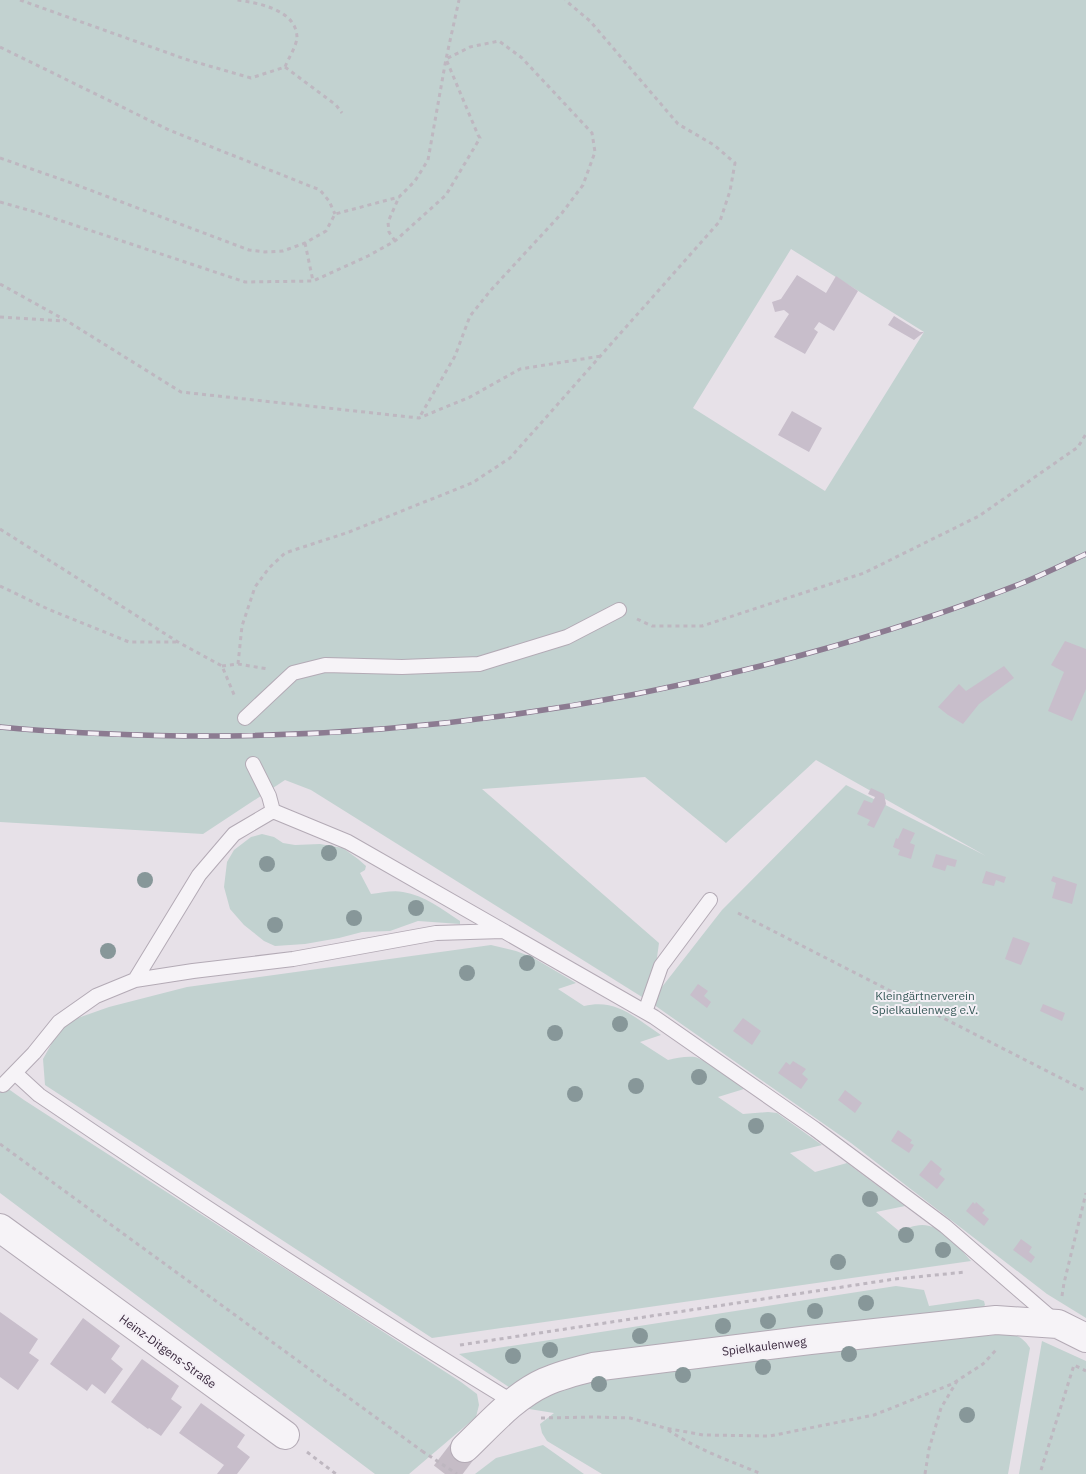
<svg xmlns="http://www.w3.org/2000/svg" width="1086" height="1474" font-family="'IBM Plex Sans',sans-serif">
	<style>
		.green { fill: #c2d2d0; fill-rule: evenodd }
		.building { fill: #c8becb }
		.lines { fill: none; stroke-linecap: round; stroke-linejoin: round }
		.street-tunnel { stroke: #c5bcc6; stroke-width: 28; stroke-dasharray: 28 14; stroke-linecap: butt }
		.lane-casing { stroke: #b3aab5; stroke-width: 16 }
		.street-casing { stroke: #b3aab5; stroke-width: 30 }
		.path { stroke: #beb7c0; stroke-width: 3; stroke-dasharray: 4 4; stroke-linecap: butt }
		.lane { stroke: #f6f3f7; stroke-width: 14 }
		.street { stroke: #f6f3f7; stroke-width: 28 }
		.rail-casing { stroke: #8c7b91; stroke-width: 5.5 }
		.rail { stroke: #f4f0f6; stroke-width: 4; stroke-dasharray: 11; stroke-linecap: butt }
		.path-bridge { stroke: #beb7c0; stroke-width: 3; stroke-dasharray: 4 4; stroke-linecap: butt }
		.tree { fill: #879799 }
		.labels { text-anchor: middle; dominant-baseline: central; stroke-width: 4; stroke-linejoin: round; paint-order: stroke }
		.park-label { font-size: 12px; fill: #385a59; stroke: #f4f0f6 }
		.street-label { font-size: 12px; fill: #3b2a3f; stroke: #f4f0f6 }
	</style>
	<rect width="100%" height="100%" fill="#e7e1e8"/>
	<path class="green" d="M 0,0 L 1086,0 L 1086,1318 L 1047,1294 L 851,1143 L 650,1002 L 311,790 L 285,780 L 203,834 L 0,822 ZM 791,249 L 924,332 L 825,491 L 693,408 ZM 816,760 L 986,856 L 846,785 L 722,910 L 651,1001 L 659,943 L 482,789 L 645,777 L 726,843 Z
		M 262,834 L 274,837 L 283,843 L 295,845 L 320,844 L 343,848 L 358,859 L 366,866 L 365,870 L 360,873 L 371,894 C 381,893 393,890 403,892 C 424,895 443,910 460,921 L 460,924 L 418,921 L 390,931 L 362,932 L 339,938 L 305,944 L 275,946 L 264,941 L 244,925 L 230,909 L 224,887 L 227,862 L 234,850 L 251,837 Z
		M 491,945 L 516,951 L 532,957 L 576,983 L 558,989 L 584,1006 C 617,998 635,1018 661,1035 L 640,1042 L 668,1060 C 676,1058 686,1056 695,1057 C 707,1060 733,1081 744,1089 L 718,1097 L 743,1114 L 768,1112 L 777,1113 L 822,1145 L 790,1153 L 815,1172 L 847,1163 L 905,1206 L 876,1212 L 899,1231 C 906,1229 914,1225 922,1225 C 942,1225 959,1247 971,1261 L 432,1338 L 45,1085 L 43,1059 L 58,1032 L 75,1019 L 109,1007 L 187,987 Z
		M 0,1083 L 24,1100 L 461,1382 L 477,1394 L 479,1405 L 476,1417 L 409,1474 L 375,1474 L 0,1193 Z
		M 896,1286 L 924,1290 L 929,1306 L 978,1299 L 984,1301 L 985,1305 L 982,1309 L 512,1389 L 459,1354 Z
		M 1009,1333 C 1019,1336 1024,1339 1030,1348 L 1008,1474 L 602,1474 L 547,1441 L 542,1433 L 540,1424 L 554,1413 L 523,1408 L 548,1393 L 582,1381 L 645,1371 L 985,1334 L 988,1336 Z
		M 1042,1341 L 1086,1361 L 1086,1474 L 1019,1474 Z
		M 543,1445 L 584,1474 L 475,1474 L 496,1458 Z"/>
	<path class="building" d="M 797,275 L 826,293 L 836,276 L 858,291 L 834,331 L 819,322 L 814,329 L 818,332 L 805,354 L 774,337 L 789,314 L 784,310 L 775,312 L 772,302 L 781,299 Z
		M 894,316 L 920,332 L 924,332 L 914,340 L 888,325 Z
		M 792,411 L 822,428 L 809,452 L 778,435 Z
		M 1065,641 L 1086,649 L 1086,689 L 1072,721 L 1048,711 L 1064,672 L 1051,665 Z
		M 1004,666 L 1014,678 L 979,704 L 963,724 L 948,715 L 938,707 L 959,684 L 966,691 Z
		M 871,788 L 884,794 L 886,804 L 874,828 L 867,825 L 870,820 L 857,814 L 864,800 L 872,803 L 875,797 L 868,794 Z
		M 903,828 L 915,833 L 910,843 L 915,845 L 911,859 L 898,855 L 900,850 L 893,847 L 896,838 L 898,839 Z
		M 936,854 L 957,860 L 955,867 L 947,865 L 945,871 L 932,867 Z
		M 986,871 L 1006,877 L 1004,883 L 996,880 L 994,886 L 982,883 Z
		M 1053,876 L 1077,884 L 1072,904 L 1052,898 L 1056,883 L 1051,881 Z
		M 1013,937 L 1030,943 L 1021,965 L 1005,959 Z
		M 698,984 L 708,991 L 704,996 L 711,1002 L 707,1008 L 690,995 Z
		M 1043,1004 L 1065,1013 L 1062,1021 L 1040,1011 Z
		M 743,1018 L 761,1031 L 752,1045 L 733,1031 Z
		M 793,1061 L 806,1069 L 802,1074 L 808,1079 L 801,1089 L 778,1073 L 786,1062 L 790,1065 Z
		M 845,1090 L 862,1103 L 855,1113 L 838,1100 Z
		M 898,1130 L 912,1140 L 910,1143 L 914,1145 L 909,1153 L 891,1141 Z
		M 931,1160 L 942,1169 L 939,1174 L 945,1179 L 937,1189 L 919,1175 Z
		M 973,1202 L 975,1204 L 976,1202 L 985,1210 L 982,1213 L 989,1219 L 984,1226 L 966,1211 Z
		M 1021,1239 L 1032,1247 L 1029,1252 L 1035,1257 L 1031,1263 L 1013,1250 Z
		M 0,1312 L 38,1339 L 29,1353 L 39,1360 L 18,1390 L 0,1377 Z
		M 83,1318 L 120,1346 L 111,1359 L 123,1369 L 105,1394 L 92,1384 L 87,1391 L 50,1364 Z
		M 142,1359 L 179,1386 L 171,1399 L 182,1407 L 161,1436 L 149,1428 L 148,1429 L 111,1402 Z
		M 201,1403 L 245,1435 L 237,1447 L 250,1457 L 237,1474 L 217,1474 L 224,1465 L 179,1433 Z"/>
	<g class="lines">
		<path class="street-tunnel" d="M 445,1474 L 465,1448"/>
		<g class="lane-casing">
			<path id="lane" d="M 245,718 L 293,673 L 325,665 L 402,667 L 479,664 L 567,637 L 619,610
				M 253,764 L 269,796 L 273,811 L 348,842 L 654,1017 L 815,1129 L 945,1226 L 1056,1322
				M 135,980 L 193,971 L 293,959 L 436,933 L 503,931
				M 645,1012 L 661,966 L 710,900
				M 15,1073 L 39,1095 C 195,1201 352,1304 513,1402
				M 3,1085 L 34,1053 L 59,1022 L 96,996 L 135,980 L 199,875 L 234,834 L 273,811"/>
		</g>
		<g class="street-casing">
			<path id="street" d="M 0,1228 L 285,1435
				M 465,1448 C 490,1424 514,1396 545,1382 C 561,1375 577,1371 593,1367 L 810,1340 L 996,1320 L 1058,1324 L 1086,1338"/>
		</g>
		<path class="path" d="M 20,0 L 185,59 L 251,78 L 285,67 C 288,59 296,47 297,38 C 297,10 259,3 237,0
			M 0,47 L 169,130 L 320,190 L 329,201 L 335,214
			M 285,67 L 336,105 L 342,113
			M 0,158 L 66,181 L 249,250 L 265,252 L 283,251 L 305,243 L 326,231 L 335,214 L 399,197 L 415,181 L 428,160 L 446,59 L 459,0
			M 0,202 L 32,211 L 245,282 L 313,281 L 368,256 L 395,241 L 446,195 L 480,138 L 478,135 L 446,59 L 470,47 L 499,41 L 522,58 L 592,133 L 595,152 L 583,185 L 562,213 L 491,290 L 470,316 L 455,356 L 419,418
			M 395,241 L 389,232 L 388,222 L 399,197
			M 305,243 L 313,281
			M 0,284 L 67,321 L 181,392 L 419,418 L 470,397 L 520,369 L 601,356
			M 0,317 L 64,321
			M 0,529 L 178,642 L 222,666 L 235,697
			M 0,586 L 50,610 L 129,642 L 177,642
			M 637,619 L 652,626 L 702,626 L 864,573 L 979,516 L 1078,447 L 1086,434
			M 238,664 L 242,626 L 255,587 L 269,568 L 285,553 L 349,532 L 472,483 L 510,458 L 720,221 L 730,191 L 735,163 L 714,145 L 678,124 L 590,21 L 565,0
			M 222,666 L 238,664 L 268,669
			M 738,913 L 1086,1091
			M 0,1144 L 422,1451
			M 1062,1296 L 1064,1283 L 1086,1193
			M 460,1345 L 895,1279 L 966,1272
			M 541,1418 L 595,1417 L 630,1418 L 665,1428 L 703,1435 L 770,1436 L 874,1415 L 952,1384 L 983,1364 L 997,1349
			M 668,1430 C 696,1449 730,1461 762,1474
			M 307,1452 L 336,1474
			M 1041,1470 L 1074,1365 L 1086,1371
			M 925,1474 L 929,1449 L 941,1408 L 957,1381"/>
		<use href="#lane" class="lane"/>
		<use href="#street" class="street"/>
		<g class="rail-casing">
			<path id="rail" d="M 0,727 C 61,733 123,735 184,736 C 392,738 601,710 802,655 C 876,635 949,612 1020,584 C 1042,575 1064,564 1086,554"/>
		</g>
		<use href="#rail" class="rail"/>
		<path class="path-bridge" d="M 422,1451 L 457,1474"/>
	</g>
	<g class="tree">
		<circle cx="329" cy="853" r="8"/>
		<circle cx="267" cy="864" r="8"/>
		<circle cx="145" cy="880" r="8"/>
		<circle cx="416" cy="908" r="8"/>
		<circle cx="354" cy="918" r="8"/>
		<circle cx="275" cy="925" r="8"/>
		<circle cx="108" cy="951" r="8"/>
		<circle cx="527" cy="963" r="8"/>
		<circle cx="467" cy="973" r="8"/>
		<circle cx="620" cy="1024" r="8"/>
		<circle cx="555" cy="1033" r="8"/>
		<circle cx="699" cy="1077" r="8"/>
		<circle cx="636" cy="1086" r="8"/>
		<circle cx="575" cy="1094" r="8"/>
		<circle cx="756" cy="1126" r="8"/>
		<circle cx="870" cy="1199" r="8"/>
		<circle cx="906" cy="1235" r="8"/>
		<circle cx="943" cy="1250" r="8"/>
		<circle cx="838" cy="1262" r="8"/>
		<circle cx="866" cy="1303" r="8"/>
		<circle cx="815" cy="1311" r="8"/>
		<circle cx="768" cy="1321" r="8"/>
		<circle cx="723" cy="1326" r="8"/>
		<circle cx="640" cy="1336" r="8"/>
		<circle cx="550" cy="1350" r="8"/>
		<circle cx="849" cy="1354" r="8"/>
		<circle cx="513" cy="1356" r="8"/>
		<circle cx="763" cy="1367" r="8"/>
		<circle cx="683" cy="1375" r="8"/>
		<circle cx="599" cy="1384" r="8"/>
		<circle cx="967" cy="1415" r="8"/>
	</g>
	<g class="labels">
		<g class="park-label">
			<text x="925" y="995">Kleingärtnerverein<tspan x="925" dy="14">Spielkaulenweg e.V.</tspan></text>
		</g>
		<g class="street-label">
			<text transform="translate(764 1346) rotate(-7)">Spielkaulenweg</text>
			<text transform="translate(168 1351) rotate(36)">Heinz-Ditgens-Straße</text>
		</g>
	</g>
</svg>
